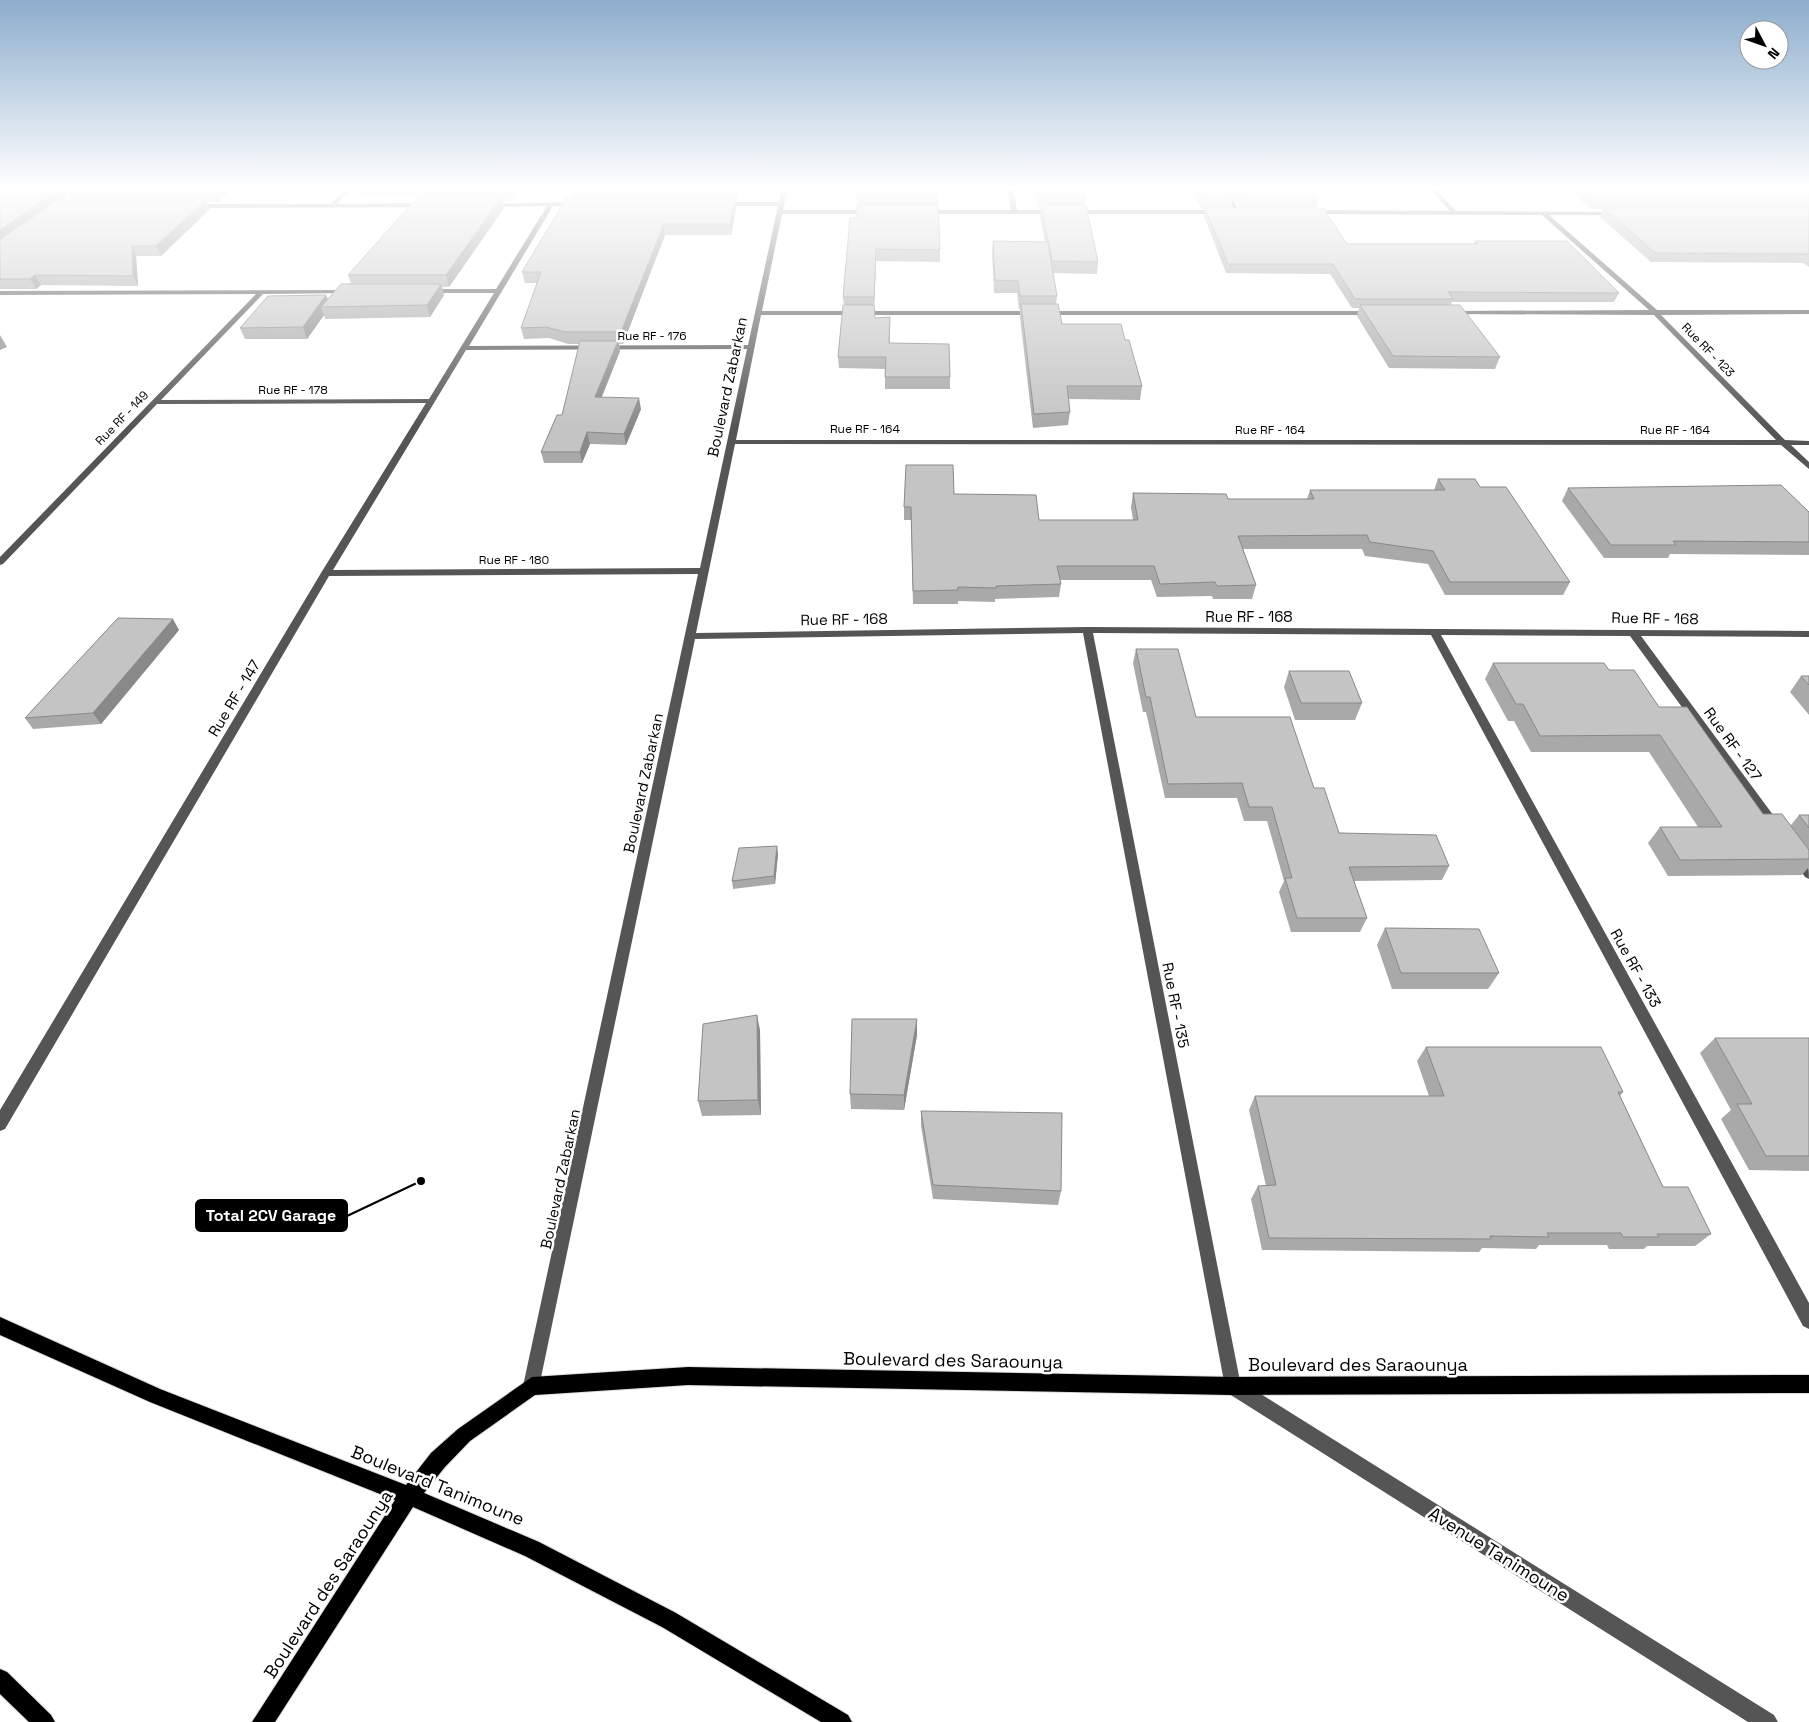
<svg xmlns="http://www.w3.org/2000/svg" width="1809" height="1722" font-family="'Space Grotesk',sans-serif">
	<style>
		.lines { fill: none; stroke-linecap: round; stroke-linejoin: round }
		.major-casing { stroke: #dbdbdb; stroke-width: 2 }
		.minor { fill: #555; fill-rule: evenodd }
		.major { fill: #000; fill-rule: evenodd }
		.wall { fill: #a9a9a9; fill-rule: evenodd }
		.shaded-wall { fill: #898989 }
		.building { fill: #c4c4c4; stroke: #898989 }
		.labels { text-anchor: middle; dominant-baseline: central; stroke-width: 5; stroke-linejoin: round; paint-order: stroke }
		.far-street-label { font-size: 12px; fill: #000; stroke: #fff }
		.street-label { font-size: 15px; fill: #000; stroke: #fff }
		.near-street-label { font-size: 18px; fill: #000; stroke: #fff }
		.leader { fill: none; stroke: #000; stroke-width: 2 }
		.callout-dot { fill: #000; stroke: #fff; stroke-width: 2 }
		.callout { fill: #000; stroke: #000; stroke-width: 2 }
		.callout-label { font-size: 16px; text-anchor: middle; font-weight: bold; fill: #fff }
	</style>
	<rect width="100%" height="100%" fill="#fff"/>
	<g class="lines">
		<g class="major-casing">
			<path id="major" d="M 0,1317 L 160,1389 L 406,1485 L 431,1453 L 458,1429 L 532,1377 L 688,1367 L 1232,1377 L 1809,1375 L 1809,1393 L 1232,1395 L 688,1385 L 535,1395 L 470,1441 L 445,1467 L 424,1493 L 539,1542 L 676,1613 L 848,1715 L 852,1722 L 821,1722 L 662,1627 L 525,1556 L 413,1507 L 275,1722 L 252,1722 L 395,1500 L 150,1402 L 0,1335 Z
				M 0,1669 L 7,1672 L 51,1715 L 55,1722 L 29,1722 L 0,1694 Z"/>
		</g>
		<path class="minor" d="M 347,186 L 353,186 L 337,204 L 426,203 L 429,205 L 426,207 L 191,208 L 188,206 L 191,204 L 331,204 Z
			M 782,186 L 788,186 L 783,210 L 872,210 L 875,212 L 872,214 L 782,214 L 762,311 L 1374,311 L 1377,313 L 1374,315 L 761,315 L 736,440 L 1776,440 L 1654,315 L 1447,314 L 1447,312 L 1449,311 L 1649,310 L 1542,215 L 1309,214 L 1306,212 L 1309,210 L 1450,211 L 1427,186 L 1433,186 L 1456,211 L 1621,212 L 1619,215 L 1549,215 L 1657,310 L 1809,310 L 1809,314 L 1661,315 L 1785,440 L 1809,441 L 1809,445 L 1791,445 L 1809,462 L 1809,469 L 1781,445 L 735,444 L 696,633 L 1087,627 L 1809,631 L 1809,637 L 1641,636 L 1779,823 L 1781,826 L 1779,829 L 1771,829 L 1630,636 L 1441,635 L 1809,1303 L 1809,1329 L 1803,1326 L 1431,635 L 1093,633 L 1240,1381 L 1774,1715 L 1778,1722 L 1748,1722 L 1226,1392 L 1083,633 L 695,639 L 538,1392 L 532,1395 L 526,1392 L 523,1386 L 698,574 L 329,576 L 5,1129 L 0,1131 L 0,1110 L 321,573 L 426,403 L 157,404 L 3,564 L 0,565 L 0,557 L 256,294 L 0,295 L 0,291 L 354,290 L 354,292 L 352,293 L 263,294 L 161,400 L 429,399 L 494,293 L 427,293 L 424,291 L 427,289 L 496,289 L 547,206 L 488,207 L 486,204 L 578,202 L 581,204 L 578,206 L 553,206 L 469,346 L 748,345 L 778,206 L 718,206 L 715,204 L 718,202 L 779,202 ZM 747,349 L 700,568 L 333,570 L 466,350 Z
			M 1007,186 L 1013,186 L 1017,210 L 1222,210 L 1225,212 L 1222,214 L 922,214 L 919,212 L 922,210 L 1011,210 Z
			M 1221,186 L 1227,186 L 1240,213 L 1236,213 Z
			M 1797,852 C 1809,856 1809,868 1809,879 L 1805,877 L 1791,857 L 1793,854 Z"/>
		<use href="#major" class="major"/>
	</g>
	<path class="wall" d="M 0,186 L 234,186 L 218,202 L 207,202 L 210,209 L 161,256 L 136,256 L 138,286 L 41,285 L 36,289 L 0,289 ZM 69,195 L 72,200 L 61,200 Z
		M 359,186 L 519,186 L 509,201 L 503,201 L 504,208 L 449,287 L 442,287 L 444,295 L 430,317 L 325,319 L 324,315 L 307,339 L 245,339 L 240,328 L 326,295 L 328,299 L 351,284 L 348,275 L 427,197 L 426,195 L 362,194 Z
		M 739,186 L 737,200 L 735,200 L 736,208 L 731,235 L 665,235 L 623,344 L 619,344 L 620,351 L 602,397 L 641,409 L 626,445 L 590,444 L 582,463 L 544,463 L 541,452 L 562,415 L 579,344 L 568,344 L 549,338 L 524,339 L 521,328 L 537,283 L 525,283 L 522,272 L 572,197 L 571,192 Z
		M 1035,186 L 1083,186 L 1085,196 L 1084,205 L 1098,262 L 1097,274 L 1053,273 L 1057,296 L 1056,304 L 1062,324 L 1125,340 L 1142,386 L 1140,400 L 1068,399 L 1070,412 L 1068,425 L 1033,428 L 1020,317 L 1020,309 L 1019,309 L 1017,293 L 994,293 L 992,253 L 993,241 L 1045,242 L 1040,216 L 1041,208 L 1039,208 Z
		M 1192,186 L 1225,186 L 1233,200 L 1231,208 L 1240,208 L 1228,186 L 1327,186 L 1327,187 L 1309,187 L 1318,200 L 1316,208 L 1347,244 L 1474,244 L 1475,241 L 1619,293 L 1614,302 L 1452,302 L 1451,305 L 1500,357 L 1495,369 L 1389,368 L 1357,316 L 1359,308 L 1352,308 L 1330,274 L 1226,273 L 1204,216 L 1205,209 L 1201,209 Z
		M 1565,186 L 1809,186 L 1809,267 L 1803,263 L 1651,262 L 1600,217 L 1603,209 L 1591,209 Z
		M 857,199 L 938,199 L 940,250 L 940,262 L 876,261 L 874,309 L 875,318 L 890,317 L 890,343 L 950,377 L 950,389 L 885,389 L 885,369 L 839,368 L 838,357 L 844,305 L 843,297 L 856,218 L 857,205 Z
		M 1438,479 L 1480,487 L 1570,582 L 1563,595 L 1445,595 L 1428,564 L 1365,556 L 1362,549 L 1243,549 L 1256,585 L 1252,599 L 1213,599 L 1212,596 L 1157,597 L 1151,580 L 1060,580 L 1061,584 L 1059,597 L 995,599 L 995,602 L 958,601 L 958,604 L 913,604 L 911,520 L 904,520 L 904,507 L 954,494 L 1039,520 L 1133,520 L 1131,507 L 1133,493 L 1228,499 L 1307,499 L 1310,490 L 1434,490 Z
		M 1568,488 L 1809,512 L 1809,555 L 1670,554 L 1668,558 L 1604,558 L 1562,501 Z
		M 179,630 L 101,724 L 33,729 L 25,718 Z
		M 1136,649 L 1196,717 L 1314,788 L 1339,833 L 1449,866 L 1442,880 L 1354,881 L 1367,918 L 1360,932 L 1291,932 L 1279,892 L 1284,881 L 1267,821 L 1244,821 L 1237,798 L 1165,798 L 1146,712 L 1143,712 L 1133,663 Z
		M 1493,663 L 1609,670 L 1659,707 L 1763,814 L 1791,825 L 1799,815 L 1809,815 L 1809,867 L 1802,875 L 1668,876 L 1648,843 L 1660,827 L 1698,827 L 1649,752 L 1531,752 L 1514,721 L 1508,721 L 1485,679 Z
		M 1289,671 L 1362,703 L 1355,720 L 1295,720 L 1284,687 Z
		M 1801,676 L 1809,676 L 1809,715 L 1790,692 Z
		M 778,854 L 775,884 L 733,889 L 732,881 Z
		M 1385,928 L 1499,973 L 1488,989 L 1392,989 L 1377,945 Z
		M 917,1019 L 917,1035 L 904,1110 L 851,1109 L 850,1094 Z
		M 760,1030 L 761,1115 L 702,1116 L 698,1101 Z
		M 1715,1038 L 1809,1038 L 1809,1171 L 1749,1170 L 1721,1119 L 1731,1110 L 1700,1053 Z
		M 1426,1047 L 1623,1092 L 1620,1096 L 1663,1187 L 1711,1234 L 1695,1246 L 1647,1246 L 1644,1249 L 1609,1249 L 1607,1245 L 1539,1245 L 1536,1249 L 1482,1248 L 1479,1252 L 1262,1250 L 1251,1199 L 1258,1186 L 1266,1186 L 1249,1110 L 1255,1096 L 1429,1096 L 1417,1061 Z
		M 921,1111 L 1061,1191 L 1058,1205 L 933,1199 L 921,1126 Z"/>
	<path class="shaded-wall" d="M 64,186 L 82,186 L 68,193 L 69,195 L 0,244 L 0,230 Z
		M 221,186 L 234,186 L 218,202 L 214,192 Z
		M 510,186 L 519,186 L 509,201 L 507,191 Z
		M 737,186 L 739,186 L 737,200 L 736,192 Z
		M 502,196 L 504,208 L 449,287 L 446,275 Z
		M 735,197 L 736,208 L 731,235 L 730,224 Z
		M 206,200 L 210,209 L 161,256 L 156,246 Z
		M 664,224 L 665,235 L 623,344 L 621,332 Z
		M 132,246 L 136,256 L 138,286 L 133,276 Z
		M 876,249 L 876,261 L 874,309 L 874,297 Z
		M 35,275 L 41,285 L 36,289 L 30,279 Z
		M 441,284 L 444,295 L 430,317 L 427,305 Z
		M 326,295 L 330,306 L 321,307 L 324,315 L 307,339 L 303,327 Z
		M 0,335 L 7,347 L 0,350 Z
		M 618,341 L 620,351 L 597,408 L 595,397 Z
		M 639,398 L 641,409 L 626,445 L 624,434 Z
		M 587,432 L 590,444 L 582,463 L 580,452 Z
		M 173,619 L 179,630 L 101,724 L 93,713 Z
		M 777,846 L 778,854 L 775,884 L 774,876 Z
		M 757,1015 L 760,1030 L 761,1115 L 758,1100 Z
		M 917,1019 L 917,1035 L 904,1110 L 904,1095 Z"/>
	<path class="building" d="M 0,186 L 64,186 L 0,230 Z
		M 77,186 L 221,186 L 214,192 L 68,193 Z
		M 430,186 L 510,186 L 507,191 L 425,191 Z
		M 575,186 L 737,186 L 736,192 L 571,192 Z
		M 858,186 L 936,186 L 938,199 L 857,199 Z
		M 1038,186 L 1083,186 L 1085,196 L 1040,195 Z
		M 1197,186 L 1225,186 L 1233,200 L 1203,200 Z
		M 1235,186 L 1309,186 L 1318,200 L 1243,200 Z
		M 1579,186 L 1809,186 L 1809,200 L 1595,200 Z
		M 502,196 L 446,275 L 348,275 L 418,197 Z
		M 567,197 L 735,197 L 730,224 L 664,224 L 621,332 L 565,332 L 546,327 L 521,328 L 541,272 L 522,272 Z
		M 58,200 L 206,200 L 156,246 L 132,246 L 133,276 L 35,275 L 30,279 L 0,279 L 0,239 Z
		M 857,205 L 938,205 L 940,250 L 876,249 L 874,297 L 843,297 L 850,218 L 856,218 Z
		M 1041,205 L 1086,205 L 1098,262 L 1052,261 Z
		M 1205,208 L 1323,208 L 1347,244 L 1478,244 L 1475,241 L 1567,241 L 1619,293 L 1448,292 L 1453,299 L 1355,299 L 1333,264 L 1228,264 Z
		M 1604,208 L 1809,208 L 1809,254 L 1655,253 Z
		M 993,241 L 1048,242 L 1057,296 L 1020,296 L 1018,281 L 995,280 Z
		M 341,284 L 441,284 L 427,305 L 321,307 Z
		M 326,295 L 303,327 L 240,328 L 268,296 Z
		M 1021,304 L 1058,304 L 1062,324 L 1121,324 L 1125,340 L 1129,340 L 1142,386 L 1067,386 L 1070,412 L 1034,414 Z
		M 843,305 L 874,305 L 875,318 L 890,317 L 889,343 L 949,344 L 950,377 L 885,377 L 886,357 L 838,357 Z
		M 1360,305 L 1460,305 L 1500,357 L 1393,356 Z
		M 580,341 L 618,341 L 595,397 L 639,398 L 624,434 L 587,432 L 580,452 L 541,452 L 557,415 L 562,415 Z
		M 906,465 L 953,465 L 954,494 L 1036,495 L 1039,520 L 1138,520 L 1133,493 L 1226,494 L 1228,499 L 1314,499 L 1310,490 L 1445,490 L 1438,479 L 1475,479 L 1480,487 L 1506,487 L 1570,582 L 1450,582 L 1433,551 L 1370,542 L 1367,535 L 1238,536 L 1256,585 L 1217,586 L 1215,582 L 1160,584 L 1154,566 L 1057,566 L 1061,584 L 996,586 L 996,588 L 958,587 L 958,590 L 913,591 L 911,507 L 904,507 Z
		M 1781,485 L 1809,512 L 1809,542 L 1673,541 L 1676,545 L 1611,545 L 1568,488 Z
		M 118,618 L 173,619 L 93,713 L 25,718 Z
		M 1136,649 L 1178,649 L 1196,717 L 1290,717 L 1314,788 L 1324,788 L 1339,833 L 1436,835 L 1449,866 L 1349,867 L 1367,918 L 1297,918 L 1285,878 L 1292,878 L 1272,807 L 1249,807 L 1242,783 L 1168,784 L 1150,697 L 1146,697 Z
		M 1493,663 L 1604,663 L 1609,670 L 1634,670 L 1659,707 L 1687,707 L 1763,814 L 1782,814 L 1809,850 L 1809,859 L 1680,860 L 1660,827 L 1722,827 L 1660,735 L 1540,736 L 1523,704 L 1516,704 Z
		M 1289,671 L 1349,671 L 1362,703 L 1301,703 Z
		M 1801,676 L 1809,676 L 1809,685 Z
		M 1799,815 L 1809,815 L 1809,828 Z
		M 777,846 L 774,876 L 732,881 L 739,848 Z
		M 1385,928 L 1479,929 L 1499,973 L 1401,973 Z
		M 757,1015 L 758,1100 L 698,1101 L 703,1024 Z
		M 852,1019 L 917,1019 L 904,1095 L 850,1094 Z
		M 1715,1038 L 1809,1038 L 1809,1156 L 1766,1156 L 1737,1104 L 1752,1104 Z
		M 1426,1047 L 1601,1047 L 1623,1092 L 1618,1092 L 1663,1187 L 1688,1187 L 1711,1234 L 1657,1234 L 1659,1237 L 1623,1237 L 1621,1233 L 1547,1233 L 1549,1237 L 1490,1236 L 1491,1239 L 1269,1238 L 1258,1186 L 1276,1185 L 1255,1096 L 1444,1096 Z
		M 921,1111 L 1062,1113 L 1061,1191 L 933,1185 Z"/>
	<linearGradient id="sky" x2="0" y2="1"><stop stop-color="#8cadcc"/><stop offset="0.44" stop-color="#fff"/><stop offset="1" stop-color="#fff" stop-opacity="0"/></linearGradient>
	<rect width="1809" height="427" fill="url(#sky)"/>
	<g class="labels">
		<g class="far-street-label">
			<text x="652" y="336">Rue RF - 176</text>
			<text transform="translate(1708 350) rotate(46)">Rue RF - 123</text>
			<text x="293" y="390">Rue RF - 178</text>
			<text transform="translate(122 418) rotate(-46)">Rue RF - 149</text>
			<text x="865" y="429">Rue RF - 164</text>
			<text x="1270" y="430">Rue RF - 164</text>
			<text x="1675" y="430">Rue RF - 164</text>
			<text x="514" y="560">Rue RF - 180</text>
		</g>
		<g class="street-label">
			<text transform="translate(727 387) rotate(-78)">Boulevard Zabarkan</text>
			<text x="1249" y="616">Rue RF - 168</text>
			<text transform="translate(1655 618) rotate(1)">Rue RF - 168</text>
			<text transform="translate(844 619) rotate(-1)">Rue RF - 168</text>
			<text transform="translate(234 698) rotate(-59)">Rue RF - 147</text>
			<text transform="translate(1733 744) rotate(54)">Rue RF - 127</text>
			<text transform="translate(643 783) rotate(-78)">Boulevard Zabarkan</text>
			<text transform="translate(1636 968) rotate(61)">Rue RF - 133</text>
			<text transform="translate(1176 1005) rotate(79)">Rue RF - 135</text>
			<text transform="translate(560 1179) rotate(-78)">Boulevard Zabarkan</text>
		</g>
		<g class="near-street-label">
			<text transform="translate(953 1360) rotate(1)">Boulevard des Saraounya</text>
			<text x="1358" y="1364">Boulevard des Saraounya</text>
			<text transform="translate(438 1485) rotate(22)">Boulevard Tanimoune</text>
			<text transform="translate(1499 1554) rotate(32)">Avenue Tanimoune</text>
			<text transform="translate(328 1584) rotate(-57)">Boulevard des Saraounya</text>
		</g>
	</g>
	<path class="leader" d="M421 1181L347 1216"/>
	<circle class="callout-dot" cx="421" cy="1181" r="5"/>
	<rect class="callout" x="196" y="1200" width="151" height="31" rx="5"/>
	<g class="callout-label">
		<text x="271" y="1221">Total 2CV Garage</text>
	</g>
	<g transform="translate(1764 45) rotate(131)"><circle r="24" fill="#ffffff" stroke="#999999"/>
	<path d="M0-4L9 19L0 12L-9 19Z" fill="#000000"/>
	<text y="-8" font-size="14" font-weight="bold" text-anchor="middle" fill="#000000">N</text>
	</g>
</svg>
